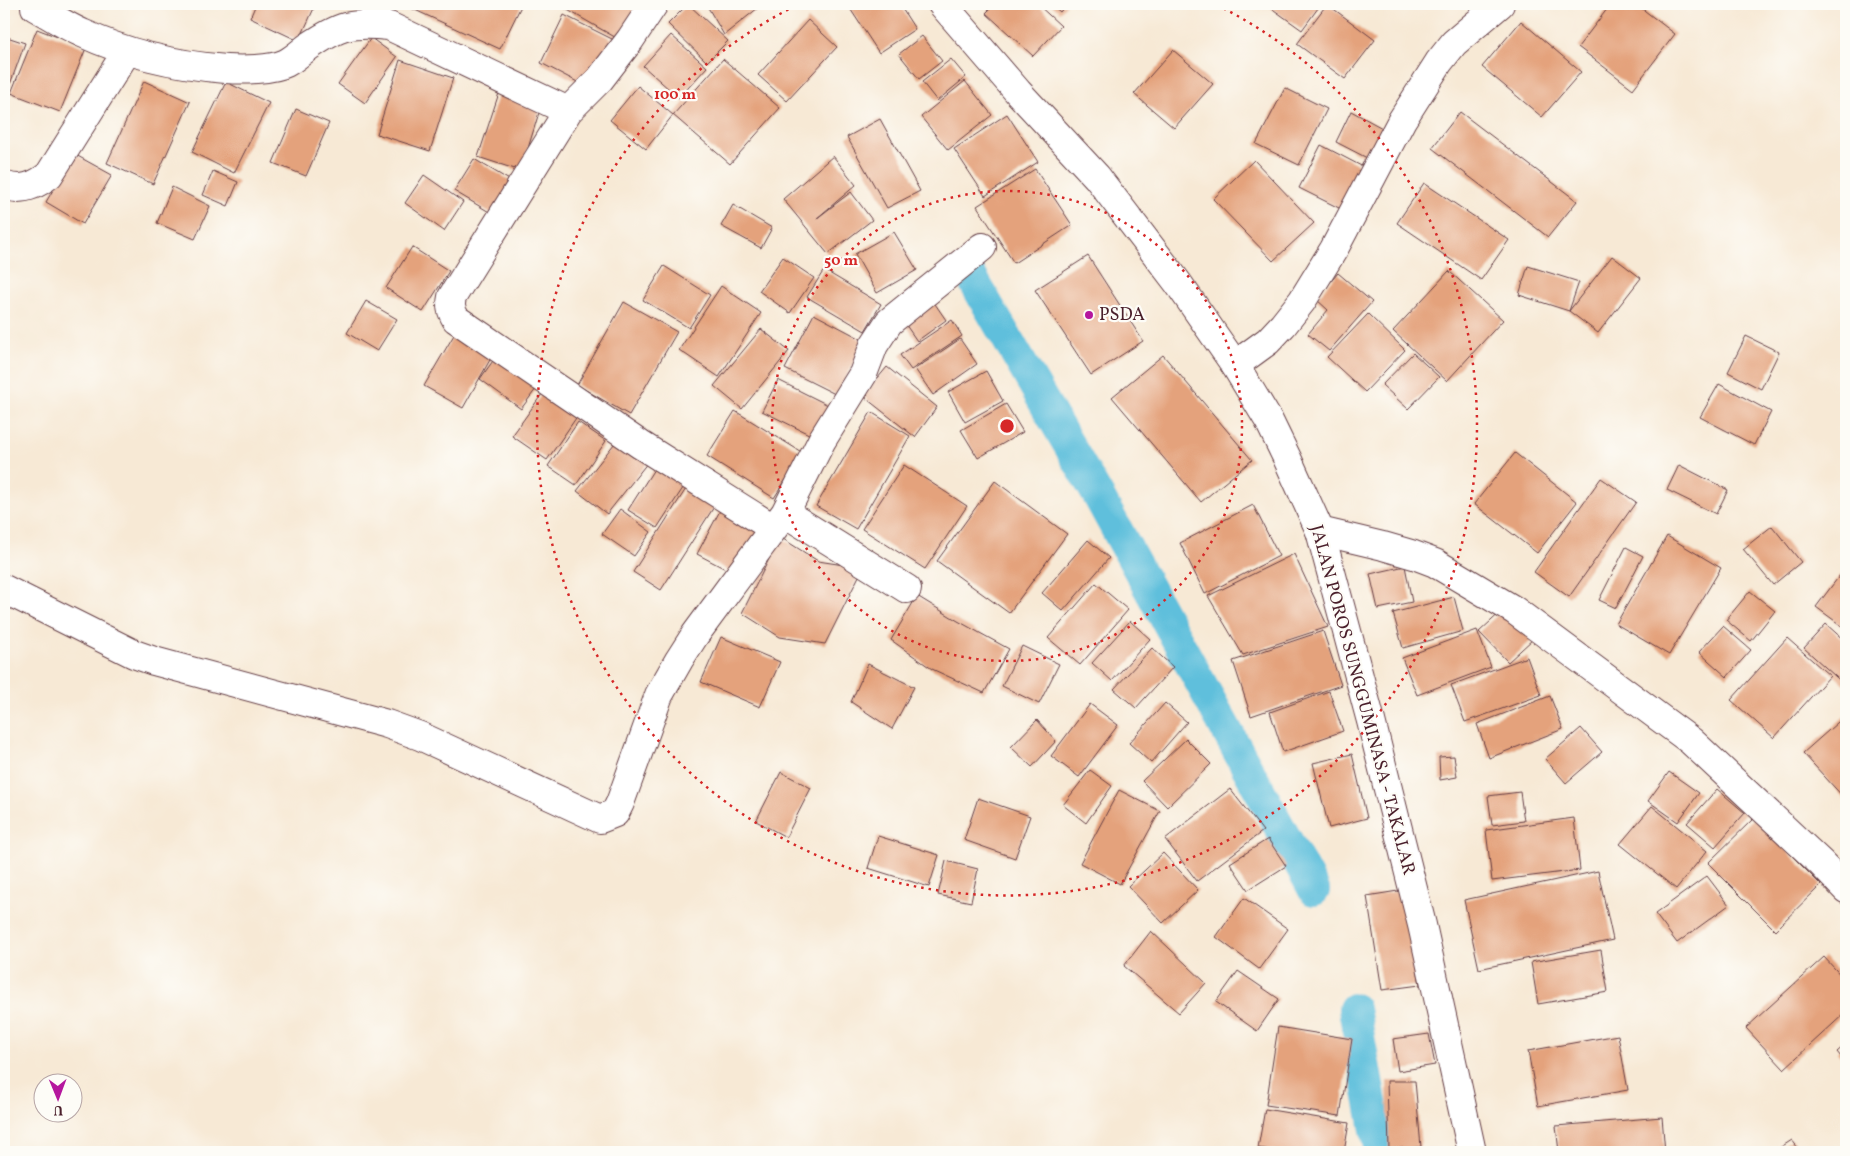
<svg xmlns="http://www.w3.org/2000/svg" width="1850" height="1156" font-family="Vollkorn,serif">
	<style>
		.lines { fill: none; stroke-linecap: round; stroke-linejoin: round }
		.canal { stroke: #5ebfdc; stroke-width: 32 }
		.building { fill: #e4a27b }
		.minor-casing { stroke: #643d44; stroke-width: 30 }
		.highway-casing { stroke: #643d44; stroke-width: 30 }
		.minor { stroke: #fff; stroke-width: 28 }
		.highway { stroke: #fff; stroke-width: 28 }
		.ring { fill: none; stroke: #d62828; stroke-width: 2.5; stroke-dasharray: 2.5 5 }
		.poi-dot { fill: #b5179e; stroke: #fdfcf7; stroke-width: 2 }
		.labels { text-anchor: middle; dominant-baseline: central; stroke-width: 4.5; stroke-linejoin: round; paint-order: stroke }
		.poi-label { font-size: 18px; fill: #4a1f2b; stroke: #fdfcf7; text-anchor: start }
		.street-label { font-size: 18px; fill: #4a1f2b; stroke: #fdfcf7 }
		.centre { fill: #d62828; stroke: #fdfcf7; stroke-width: 2.5 }
		.ring-label { font-size: 15px; text-anchor: middle; font-weight: bold; fill: #d62828; stroke: #fdfcf7; stroke-width: 4.5; stroke-linejoin: round; paint-order: stroke }
	</style>
	<rect width="100%" height="100%" fill="#fdfcf7"/>
	<filter id="ink" filterUnits="userSpaceOnUse"><feTurbulence type="fractalNoise" baseFrequency=".02" numOctaves="2"/><feDisplacementMap in="SourceGraphic" scale="10" xChannelSelector="R" yChannelSelector="G"/><feConvolveMatrix kernelMatrix="1 2 1 2 8 2 1 2 1" color-interpolation-filters="sRGB"/></filter>
	<filter id="wash" filterUnits="userSpaceOnUse"><feTurbulence type="fractalNoise" baseFrequency=".0096" numOctaves="4" result="noise"/><feDisplacementMap in="SourceGraphic" scale="20" xChannelSelector="R" yChannelSelector="G"/><feGaussianBlur stdDeviation="1.12" result="paint"/><feColorMatrix in="noise" values="0 0 0 0 0 0 0 0 0 0 0 0 0 0 0 0 0 1.4 0 .05"/><feComposite in="paint" operator="in"/></filter>
	<g filter="url(#wash)">
		<rect width="100%" height="100%" fill="#f7e9d5"/>
		<g class="lines">
			<path class="canal" d="M 972,278 L 1100,499 L 1314,890
				M 1354,1009 L 1380,1152"/>
		</g>
		<g id="blocks">
			<path class="building" d="M 256,4 L 311,4 L 315,6 L 299,41 L 250,18 Z
				M 402,4 L 522,4 L 500,49 Z
				M 566,4 L 641,4 L 620,40 L 564,8 Z
				M 688,4 L 728,41 L 707,62 L 668,24 Z
				M 706,4 L 763,4 L 724,35 Z
				M 847,4 L 899,4 L 915,29 L 879,53 Z
				M 995,4 L 1037,4 L 1061,26 L 1033,56 L 986,13 Z
				M 1051,4 L 1067,4 L 1060,12 Z
				M 1268,4 L 1321,4 L 1302,30 L 1267,5 Z
				M 1327,4 L 1375,40 L 1345,79 L 1297,44 Z
				M 1611,4 L 1636,4 L 1675,34 L 1633,89 L 1578,47 Z
				M 564,15 L 616,41 L 587,87 L 541,63 Z
				M 808,20 L 837,47 L 787,101 L 758,75 Z
				M 1521,21 L 1581,72 L 1542,117 L 1482,67 Z
				M 37,29 L 86,48 L 60,112 L 11,93 Z
				M 671,35 L 707,67 L 679,98 L 643,66 Z
				M 4,36 L 25,43 L 4,101 Z
				M 922,36 L 942,61 L 919,79 L 899,54 Z
				M 371,38 L 397,57 L 365,103 L 338,84 Z
				M 1173,50 L 1213,84 L 1174,128 L 1134,94 Z
				M 723,59 L 780,108 L 730,164 L 673,115 Z
				M 951,59 L 966,77 L 937,101 L 922,82 Z
				M 400,60 L 453,78 L 430,151 L 377,134 Z
				M 144,81 L 190,102 L 153,184 L 107,163 Z
				M 965,81 L 992,115 L 948,150 L 921,117 Z
				M 226,82 L 269,103 L 234,173 L 192,152 Z
				M 638,86 L 673,115 L 646,149 L 610,120 Z
				M 1285,88 L 1327,109 L 1299,165 L 1256,144 Z
				M 499,93 L 541,106 L 521,171 L 478,157 Z
				M 296,109 L 329,123 L 306,176 L 273,163 Z
				M 1351,111 L 1384,129 L 1369,159 L 1336,142 Z
				M 1460,112 L 1577,201 L 1548,237 L 1432,148 Z
				M 1007,114 L 1038,162 L 985,196 L 954,149 Z
				M 880,119 L 920,191 L 887,208 L 847,137 Z
				M 1321,145 L 1369,170 L 1347,212 L 1299,188 Z
				M 74,154 L 112,175 L 83,224 L 46,202 Z
				M 833,156 L 856,185 L 816,219 L 851,192 L 872,220 L 828,254 L 783,199 Z
				M 474,159 L 516,184 L 496,216 L 454,191 Z
				M 1254,160 L 1314,223 L 1273,261 L 1213,199 Z
				M 1035,169 L 1072,225 L 1014,263 L 977,206 Z
				M 213,171 L 238,182 L 228,206 L 203,195 Z
				M 424,175 L 463,202 L 444,231 L 405,203 Z
				M 1424,183 L 1509,240 L 1481,280 L 1397,223 Z
				M 172,187 L 210,206 L 195,239 L 157,223 Z
				M 733,205 L 772,228 L 761,248 L 721,226 Z
				M 894,232 L 917,270 L 877,293 L 855,254 Z
				M 412,247 L 449,271 L 423,312 L 386,288 Z
				M 1088,256 L 1143,341 L 1091,375 L 1035,290 Z
				M 1612,256 L 1641,278 L 1598,333 L 1569,311 Z
				M 783,257 L 814,278 L 790,313 L 759,291 Z
				M 664,266 L 710,295 L 689,328 L 643,300 Z
				M 1528,266 L 1579,282 L 1569,311 L 1519,295 Z
				M 824,270 L 881,304 L 865,331 L 807,297 Z
				M 1449,271 L 1503,320 L 1447,381 L 1393,331 Z
				M 1338,273 L 1372,302 L 1329,351 L 1308,334 L 1328,310 L 1316,299 Z
				M 721,286 L 761,313 L 719,377 L 679,350 Z
				M 931,298 L 946,320 L 917,341 L 901,318 Z
				M 366,301 L 397,319 L 377,351 L 347,333 Z
				M 624,302 L 677,332 L 629,415 L 577,385 Z
				M 814,314 L 865,341 L 837,395 L 785,369 Z
				M 1368,314 L 1405,350 L 1365,392 L 1327,357 Z
				M 952,320 L 962,336 L 911,370 L 900,355 Z
				M 458,328 L 496,349 L 463,408 L 424,386 Z
				M 761,329 L 789,351 L 742,409 L 714,386 Z
				M 1746,336 L 1779,352 L 1761,389 L 1728,372 Z
				M 960,339 L 977,364 L 933,395 L 915,369 Z
				M 500,351 L 542,381 L 521,409 L 480,379 Z
				M 1413,353 L 1439,377 L 1408,409 L 1382,385 Z
				M 1163,355 L 1252,460 L 1201,502 L 1112,397 Z
				M 887,367 L 937,407 L 915,437 L 863,396 Z
				M 986,371 L 1003,401 L 965,422 L 948,392 Z
				M 778,380 L 834,408 L 819,439 L 762,411 Z
				M 1719,384 L 1771,412 L 1754,445 L 1700,417 Z
				M 542,394 L 576,418 L 547,460 L 512,436 Z
				M 1006,404 L 1023,432 L 978,458 L 961,430 Z
				M 735,411 L 803,453 L 774,498 L 707,456 Z
				M 871,412 L 910,436 L 856,529 L 816,506 Z
				M 578,422 L 606,441 L 576,485 L 548,466 Z
				M 618,439 L 648,462 L 607,514 L 577,491 Z
				M 1515,453 L 1577,502 L 1537,553 L 1474,504 Z
				M 904,465 L 967,506 L 925,569 L 862,529 Z
				M 1679,465 L 1728,490 L 1716,514 L 1667,490 Z
				M 656,466 L 685,485 L 657,528 L 628,510 Z
				M 1601,478 L 1636,502 L 1569,597 L 1534,572 Z
				M 691,481 L 719,499 L 661,590 L 633,572 Z
				M 995,481 L 1067,534 L 1009,613 L 937,561 Z
				M 723,505 L 763,527 L 737,575 L 697,554 Z
				M 1253,505 L 1279,556 L 1205,594 L 1180,543 Z
				M 620,509 L 651,532 L 634,556 L 602,534 Z
				M 1772,526 L 1801,562 L 1773,585 L 1743,549 Z
				M 1667,536 L 1721,568 L 1669,655 L 1616,624 Z
				M 780,537 L 818,561 L 863,568 L 825,644 L 780,637 L 742,613 Z
				M 1088,540 L 1109,558 L 1063,611 L 1042,593 Z
				M 1626,547 L 1643,556 L 1616,608 L 1599,600 Z
				M 1294,554 L 1328,627 L 1243,655 L 1208,596 Z
				M 1405,566 L 1412,602 L 1378,609 L 1370,574 Z
				M 1840,575 L 1846,580 L 1846,629 L 1816,607 Z
				M 1096,583 L 1128,610 L 1080,665 L 1048,638 Z
				M 1750,591 L 1775,611 L 1751,641 L 1726,620 Z
				M 917,596 L 958,621 L 1009,649 L 984,693 L 932,669 L 891,640 Z
				M 1454,597 L 1463,631 L 1403,648 L 1393,613 Z
				M 1504,609 L 1533,639 L 1508,662 L 1479,632 Z
				M 1130,621 L 1150,639 L 1112,681 L 1092,663 Z
				M 1826,624 L 1846,642 L 1846,686 L 1804,648 Z
				M 1723,626 L 1751,650 L 1727,677 L 1699,652 Z
				M 1477,630 L 1491,667 L 1417,695 L 1402,658 Z
				M 1323,631 L 1341,685 L 1251,716 L 1233,661 Z
				M 721,637 L 780,662 L 760,707 L 701,682 Z
				M 1787,638 L 1830,676 L 1774,738 L 1731,700 Z
				M 1022,646 L 1059,664 L 1039,704 L 1002,686 Z
				M 1152,648 L 1173,667 L 1136,708 L 1114,689 Z
				M 1527,657 L 1541,695 L 1465,722 L 1451,685 Z
				M 868,664 L 914,687 L 892,729 L 851,702 Z
				M 1329,691 L 1343,731 L 1283,752 L 1270,712 Z
				M 1550,696 L 1563,729 L 1489,758 L 1477,724 Z
				M 1165,703 L 1187,722 L 1151,763 L 1129,743 Z
				M 1090,704 L 1118,725 L 1079,777 L 1051,756 Z
				M 1846,715 L 1846,800 L 1803,753 Z
				M 1037,720 L 1056,741 L 1032,767 L 1011,747 Z
				M 1581,728 L 1602,752 L 1566,783 L 1545,759 Z
				M 1186,739 L 1211,764 L 1167,807 L 1142,781 Z
				M 1352,754 L 1367,818 L 1329,828 L 1313,763 Z
				M 1454,756 L 1457,777 L 1440,780 L 1439,757 Z
				M 1090,770 L 1112,786 L 1086,823 L 1063,805 Z
				M 781,772 L 811,788 L 786,837 L 756,821 Z
				M 1669,772 L 1699,793 L 1678,822 L 1648,801 Z
				M 1230,789 L 1263,831 L 1197,881 L 1165,839 Z
				M 1717,789 L 1745,813 L 1715,847 L 1687,823 Z
				M 1119,790 L 1160,811 L 1120,884 L 1080,863 Z
				M 1520,792 L 1524,821 L 1492,825 L 1488,796 Z
				M 978,798 L 1030,816 L 1015,858 L 964,840 Z
				M 1652,806 L 1707,851 L 1676,889 L 1620,844 Z
				M 1574,818 L 1580,870 L 1492,881 L 1486,830 Z
				M 1754,818 L 1821,885 L 1775,930 L 1708,863 Z
				M 878,836 L 939,855 L 929,887 L 868,868 Z
				M 1268,839 L 1286,866 L 1248,890 L 1230,863 Z
				M 1163,853 L 1198,890 L 1163,923 L 1128,886 Z
				M 946,861 L 978,869 L 971,902 L 938,895 Z
				M 1598,871 L 1613,940 L 1479,969 L 1464,900 Z
				M 1707,876 L 1729,905 L 1677,943 L 1655,914 Z
				M 1404,890 L 1420,985 L 1382,990 L 1367,896 Z
				M 1244,898 L 1288,929 L 1259,969 L 1216,937 Z
				M 1151,931 L 1206,983 L 1179,1013 L 1124,966 Z
				M 1601,950 L 1608,992 L 1538,1004 L 1531,962 Z
				M 1824,957 L 1846,981 L 1846,1012 L 1784,1069 L 1746,1028 Z
				M 1238,971 L 1279,999 L 1257,1031 L 1216,1002 Z
				M 1278,1027 L 1352,1039 L 1340,1116 L 1266,1105 Z
				M 1429,1034 L 1435,1065 L 1398,1071 L 1393,1039 Z
				M 1618,1035 L 1628,1090 L 1538,1106 L 1528,1051 Z
				M 1846,1044 L 1846,1063 L 1837,1052 Z
				M 1387,1081 L 1415,1081 L 1421,1147 L 1389,1149 Z
				M 1265,1109 L 1349,1123 L 1344,1152 L 1284,1152 L 1258,1148 Z
				M 1662,1117 L 1665,1152 L 1559,1152 L 1556,1126 Z
				M 1792,1140 L 1801,1152 L 1773,1152 Z"/>
		</g>
	</g>
	<g filter="url(#ink)">
		<use href="#blocks" fill-opacity="0" stroke="#643d44" stroke-width="1"/>
		<g class="lines">
			<g class="minor-casing">
				<path id="minor" d="M 35,4 L 35,7 C 51,16 66,26 82,33 C 127,54 176,65 226,69 C 241,70 272,70 286,63 C 294,59 301,52 308,47 C 340,25 351,22 389,26 L 568,111
					M 654,4 L 630,40 L 600,79 L 568,111 L 452,297 C 450,306 451,311 456,319 L 641,445 L 773,528
					M 4,185 C 21,192 35,186 49,175 L 127,51
					M 1235,365 L 1268,341 L 1283,325 L 1302,301 L 1334,249 L 1402,120 L 1439,62 L 1454,43 L 1500,4
					M 785,513 L 822,440 L 863,374 L 874,345 L 889,322 L 982,247
					M 1320,531 L 1383,546 L 1414,555 L 1435,563 L 1514,610 L 1691,741 L 1821,863 L 1846,889
					M 4,589 L 134,654 L 154,661 L 387,724 L 420,736 L 600,819 L 615,813 L 620,803 L 659,695 L 679,660 L 695,635 L 785,513 L 907,589"/>
			</g>
			<g class="highway-casing">
				<path id="highway" d="M 942,4 L 1018,92 L 1097,177 L 1178,283 L 1235,365 L 1269,421 L 1287,458 L 1320,531 L 1371,721 L 1422,925 L 1472,1152"/>
			</g>
			<use href="#minor" class="minor"/>
			<use href="#highway" class="highway"/>
		</g>
	</g>
	<g class="ring">
		<circle cx="1007" cy="426" r="235"/>
		<path d="M1217 5A470 470 0 1 1 797 5"/>
	</g>
	<circle class="poi-dot" cx="1089" cy="315" r="5"/>
	<g class="labels">
		<g class="poi-label">
			<text x="1099" y="315">PSDA</text>
		</g>
		<g class="street-label">
			<text transform="translate(1362 700) rotate(75)">JALAN POROS SUNGGUMINASA - TAKALAR</text>
		</g>
	</g>
	<circle cx="1007" cy="426" r="8" class="centre"/>
	<g class="ring-label">
		<text x="675" y="99">100 m</text>
		<text x="841" y="265">50 m</text>
	</g>
	<rect width="1850" height="1156" fill="none" stroke="#fdfcf7" stroke-width="20"/>
	<g transform="translate(58 1098) rotate(179)"><circle r="24" fill="#fdfcf7" stroke="#b5a4a5"/>
	<path d="M0-4L9 19L0 12L-9 19Z" fill="#b5179e"/>
	<text y="-8" font-size="14" font-weight="bold" text-anchor="middle" fill="#4a1f2b">U</text>
	</g>
</svg>
